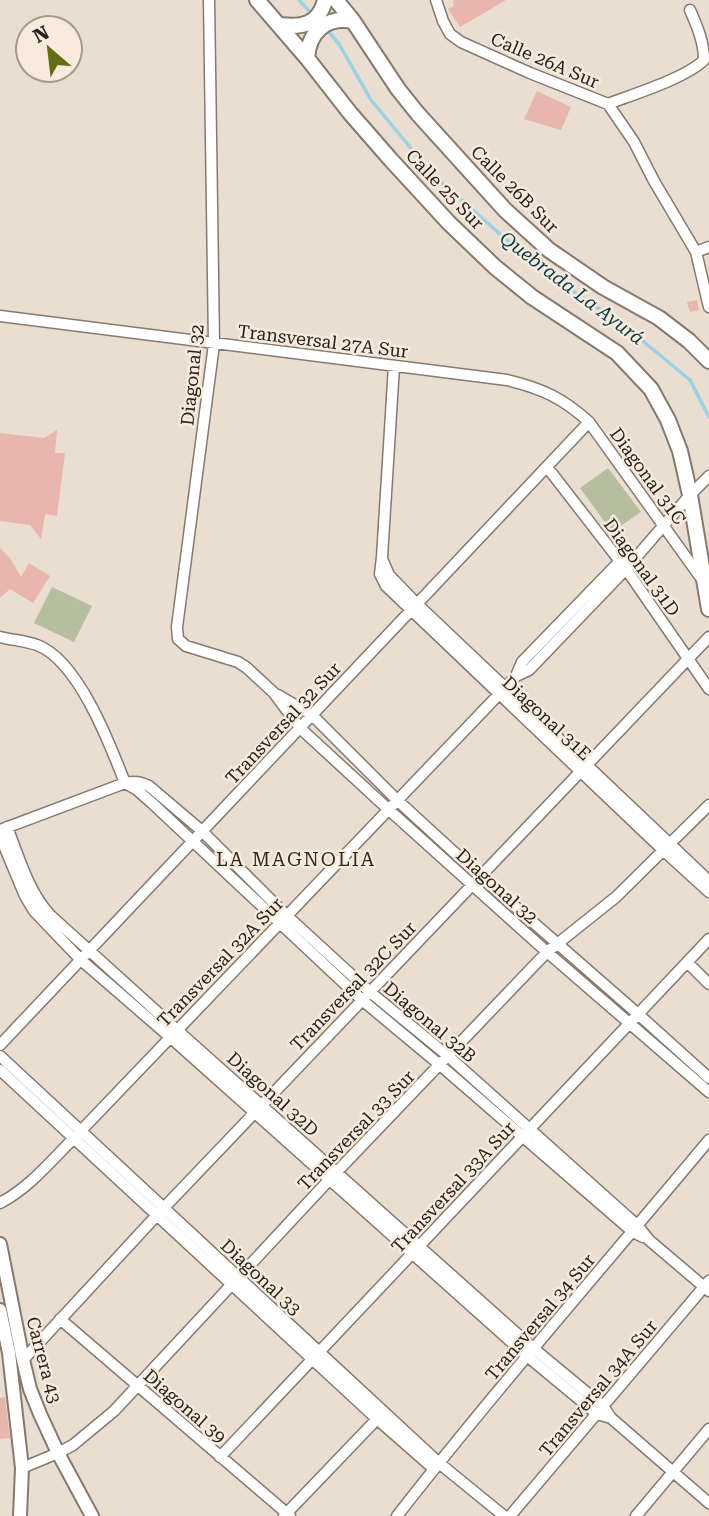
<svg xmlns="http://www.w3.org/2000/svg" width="709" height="1516" font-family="'Roboto Serif',serif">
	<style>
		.green { fill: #b7be9f }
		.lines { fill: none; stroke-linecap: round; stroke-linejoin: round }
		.stream { stroke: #9bd2e3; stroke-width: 3.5 }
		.building { fill: #e8b6ac }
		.minor-casing { stroke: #857a6f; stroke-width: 13 }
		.tertiary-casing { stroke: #857a6f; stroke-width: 16 }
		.secondary-casing { stroke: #857a6f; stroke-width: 18 }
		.minor { stroke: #fff; stroke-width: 10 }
		.tertiary { stroke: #fff; stroke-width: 12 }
		.secondary { stroke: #fff; stroke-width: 14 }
		.labels { text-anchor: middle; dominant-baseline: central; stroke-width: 5; stroke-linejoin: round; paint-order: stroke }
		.street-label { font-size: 18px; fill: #25211c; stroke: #f8ebde }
		.water-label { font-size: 19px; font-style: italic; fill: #073a47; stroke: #f8ebde }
		.neighbourhood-label { font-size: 19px; letter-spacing: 2px; fill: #31281e; stroke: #f8ebde }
	</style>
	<rect width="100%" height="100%" fill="#eaddd1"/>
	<path class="green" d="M 608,468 L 641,512 L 612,532 L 580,488 Z
		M 52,587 L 92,606 L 74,642 L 34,623 Z"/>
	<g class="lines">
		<path class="stream" d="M 299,0 L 312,14
			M 327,30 L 339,44 L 371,100 L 434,176 L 534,264 L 627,328 L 690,380 L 709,417"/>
	</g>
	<path class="building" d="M 453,0 L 506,0 L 460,27 L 448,9 L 454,6 Z
		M 537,91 L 571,107 L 561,130 L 524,119 Z
		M 697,300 L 699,310 L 690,312 L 687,302 Z
		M 57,430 L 55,453 L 65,453 L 57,516 L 45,514 L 41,539 L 30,525 L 0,521 L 0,433 L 44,438 Z
		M 0,548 L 10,558 L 21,577 L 29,563 L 50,576 L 33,603 L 10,589 L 0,598 Z
		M 5,1397 L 10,1438 L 0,1439 L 0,1398 Z"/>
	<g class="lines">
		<g class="minor-casing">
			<path id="minor" d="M 209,0 L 214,344 L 177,627 L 178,639 L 186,646 L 238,662 L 247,668 L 274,693 L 300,728 L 388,809 L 547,952 L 709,1092
				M 436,0 L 443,21 L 450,34 L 461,42 L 530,73 L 608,104 L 634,142 L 654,181 L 696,252 L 709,307
				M 608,104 C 634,94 686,78 704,60 C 704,42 697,26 690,10
				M 696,252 L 709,247
				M 0,316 L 507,380 C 541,388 563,398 589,422 L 701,578
				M 394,366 L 382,557 L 380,574 L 386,586 L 664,851 L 709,892
				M 547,467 L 626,569 L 709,689
				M 383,561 L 389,575 L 417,604 L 709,881
				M 0,637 C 12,640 26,641 37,645 C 78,660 110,744 125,783 L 136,789 L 152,803 L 362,1000 L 440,1065 L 633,1232 L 643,1237
				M 516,676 L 529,670 L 626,569 L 690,495 L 709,476
				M 278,695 L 312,715 L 397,800 L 480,876 L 638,1014 L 709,1078
				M 7,827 C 19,857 28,891 50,915 L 177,1030 L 533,1348 L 603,1406 L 611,1418 L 709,1503
				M 0,830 L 125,783 C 135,781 140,782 149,786 L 202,831 L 286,915 L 370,992 L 448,1056 L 638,1226 L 649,1240 L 709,1291
				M 0,836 L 25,896 L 34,911 L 81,960 L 170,1037 L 527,1356 L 597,1414 L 611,1418
				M 687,962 L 709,984
				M 0,1045 L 589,422
				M 0,1056 L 439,1463 L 504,1516
				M 0,1070 L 377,1419 L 434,1469
				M 0,1203 C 29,1188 50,1162 73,1139 L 505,688 L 516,676 L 522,662 L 620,561 L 636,556
				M 60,1319 L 290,1516
				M 23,1360 L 157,1215 L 709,637
				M 220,1457 L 709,939
				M 22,1468 L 58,1453 L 73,1445 L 114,1411 L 329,1180 L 547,952 L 616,897 L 709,805
				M 284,1516 L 377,1419
				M 397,1516 C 497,1388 605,1265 709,1140
				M 510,1516 L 709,1281
				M 636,1516 L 709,1429"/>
		</g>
		<g class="tertiary-casing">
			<path id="tertiary" d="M 0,1244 L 23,1360 L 30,1389 L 40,1414 L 58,1453 L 92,1516
				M 0,1310 L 9,1353 L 22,1468 L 20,1516"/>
		</g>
		<g class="secondary-casing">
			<path id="secondary" d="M 257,0 L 307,58 L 350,113 L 391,160 L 449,223 L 495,267 L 532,297 L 617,353 L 651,389 L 668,420 L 680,451 L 690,495 L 709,609
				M 336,0 L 353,21 L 398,89 L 418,114 L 505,210 L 549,250 L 603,287 L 659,318 L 689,341 L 709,361
				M 280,25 C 303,28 319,24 325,0
				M 307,58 C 309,31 327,16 353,21"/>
		</g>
		<use href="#minor" class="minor"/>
		<use href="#tertiary" class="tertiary"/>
		<use href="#secondary" class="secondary"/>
	</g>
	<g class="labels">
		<g class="street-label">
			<text transform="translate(545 60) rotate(23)">Calle 26A Sur</text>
			<text transform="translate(445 189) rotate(46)">Calle 25 Sur</text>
			<text transform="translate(515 189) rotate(45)">Calle 26B Sur</text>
			<text transform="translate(323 341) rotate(7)">Transversal 27A Sur</text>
			<text transform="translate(192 375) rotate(-84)">Diagonal 32</text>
			<text transform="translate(648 476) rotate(54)">Diagonal 31C</text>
			<text transform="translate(642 567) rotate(54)">Diagonal 31D</text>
			<text transform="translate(547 718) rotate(43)">Diagonal 31E</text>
			<text transform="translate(283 723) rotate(-47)">Transversal 32 Sur</text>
			<text transform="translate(497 886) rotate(42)">Diagonal 32</text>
			<text transform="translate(220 962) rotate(-46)">Transversal 32A Sur</text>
			<text transform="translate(353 986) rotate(-46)">Transversal 32C Sur</text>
			<text transform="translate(430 1022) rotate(40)">Diagonal 32B</text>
			<text transform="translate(273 1094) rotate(42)">Diagonal 32D</text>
			<text transform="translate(356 1130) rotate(-46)">Transversal 33 Sur</text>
			<text transform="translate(453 1187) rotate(-47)">Transversal 33A Sur</text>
			<text transform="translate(261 1277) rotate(43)">Diagonal 33</text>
			<text transform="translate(540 1317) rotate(-50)">Transversal 34 Sur</text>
			<text transform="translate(44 1360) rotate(75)">Carrera 43</text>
			<text transform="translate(598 1388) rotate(-50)">Transversal 34A Sur</text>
			<text transform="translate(185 1406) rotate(41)">Diagonal 39</text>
		</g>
		<g class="water-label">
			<text transform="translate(572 288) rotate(37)">Quebrada La Ayurá</text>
		</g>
		<g class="neighbourhood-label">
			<text x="296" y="859">LA MAGNOLIA</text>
		</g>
	</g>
	<g transform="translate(49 49) rotate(332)"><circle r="33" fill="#f8ebde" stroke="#a49a90" stroke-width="2"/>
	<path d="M0-5L12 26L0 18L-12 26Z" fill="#626d14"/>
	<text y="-10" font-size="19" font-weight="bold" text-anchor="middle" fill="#25211c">N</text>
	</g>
</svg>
